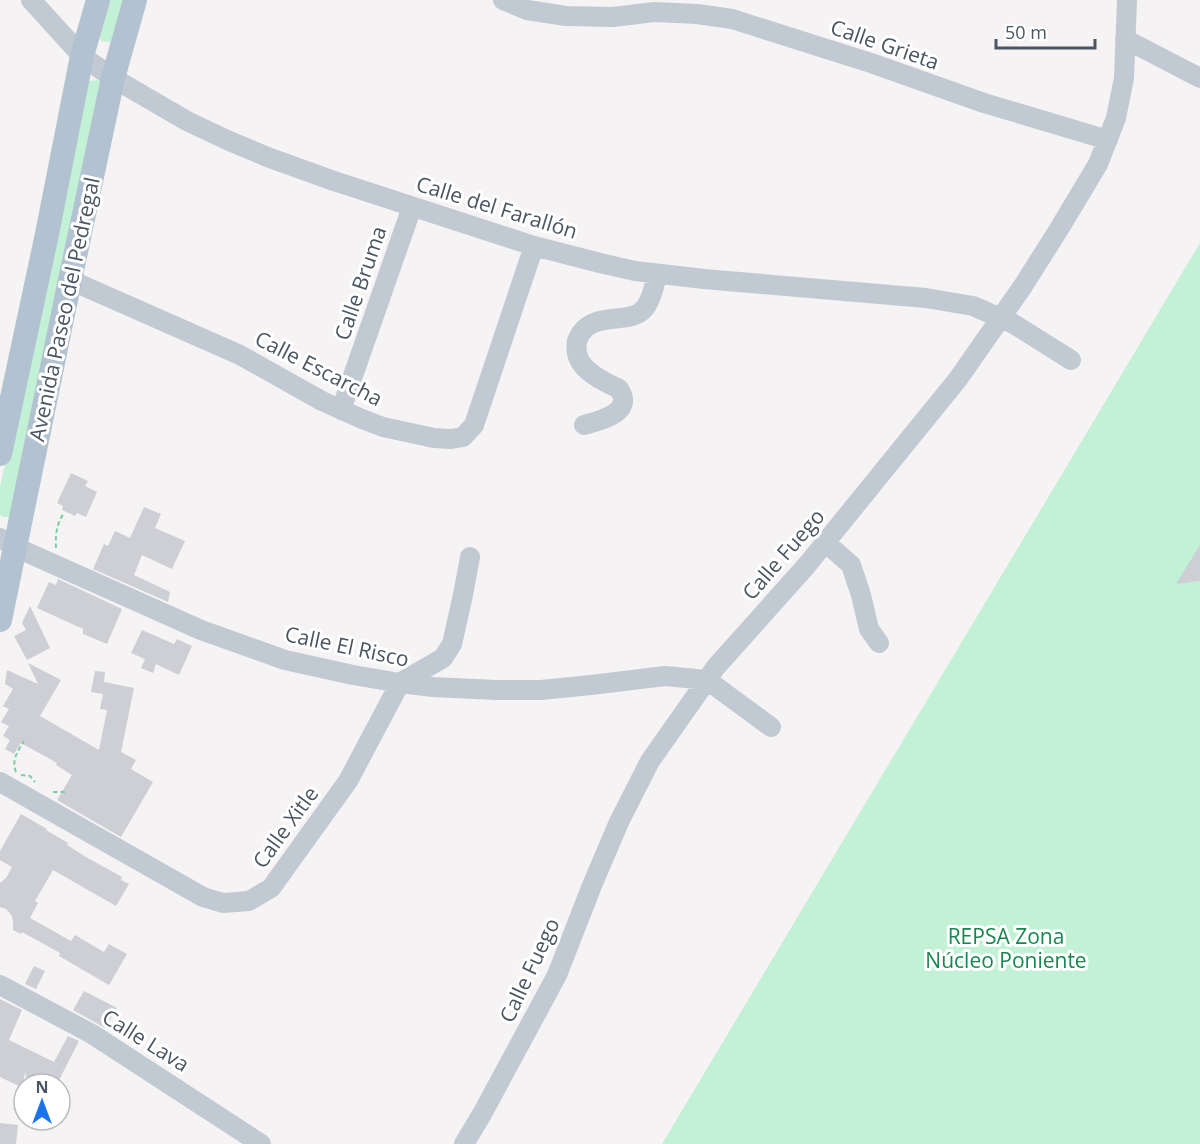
<svg xmlns="http://www.w3.org/2000/svg" width="1200" height="1144" font-family="'Open Sans',sans-serif">
	<style>
		.green { fill: #c3f1d5 }
		.building { fill: #cdcfd5 }
		.lines { fill: none; stroke-linecap: round; stroke-linejoin: round }
		.path { stroke: #7ad0a6; stroke-width: 2; stroke-dasharray: 4.5 3; stroke-linecap: butt }
		.minor { stroke: #c1cad2; stroke-width: 20 }
		.major { stroke: #b3c2d1; stroke-width: 24 }
		.labels { text-anchor: middle; dominant-baseline: central; stroke-width: 6; stroke-linejoin: round; paint-order: stroke }
		.street-label { font-size: 21px; fill: #4a5661; stroke: #fff }
		.park-label { font-size: 21px; fill: #17864f; stroke: #fff }
	</style>
	<rect width="100%" height="100%" fill="#f5f3f3"/>
	<path class="green" d="M 107,0 L 128,0 L 111,42 L 101,41 L 98,33 Z
		M 101,80 L 10,517 L 3,517 L 0,515 L 0,487 L 86,81 Z
		M 1200,243 L 1200,1144 L 662,1144 Z"/>
	<path class="building" d="M 71,473 L 88,481 L 85,486 L 97,492 L 86,517 L 77,513 L 75,516 L 62,510 L 63,506 L 57,503 Z
		M 144,507 L 161,514 L 155,528 L 185,541 L 172,569 L 142,555 L 134,575 L 170,592 L 168,602 L 93,569 L 104,544 L 108,546 L 115,531 L 130,538 Z
		M 1200,545 L 1200,581 L 1176,584 Z
		M 58,579 L 122,609 L 107,644 L 83,634 L 83,629 L 37,608 L 49,582 L 56,585 Z
		M 30,606 L 50,648 L 27,660 L 14,636 L 26,630 L 22,623 Z
		M 142,630 L 174,644 L 177,639 L 192,646 L 179,675 L 156,664 L 153,673 L 141,668 L 145,659 L 131,653 Z
		M 28,663 L 61,680 L 40,716 L 99,750 L 107,710 L 100,709 L 103,694 L 91,692 L 95,671 L 105,672 L 104,682 L 134,688 L 121,752 L 136,760 L 131,769 L 153,782 L 121,837 L 57,800 L 72,775 L 56,765 L 57,763 L 21,743 L 14,754 L 5,749 L 10,740 L 3,736 L 9,726 L 1,722 L 9,709 L 3,706 L 13,689 L 5,684 L 7,670 L 38,684 Z
		M 21,814 L 47,829 L 46,830 L 68,843 L 67,845 L 86,857 L 122,877 L 121,880 L 129,884 L 116,906 L 53,870 L 35,901 L 38,903 L 30,918 L 71,941 L 75,935 L 104,952 L 109,944 L 127,954 L 109,985 L 59,956 L 60,953 L 22,932 L 21,934 L 13,930 L 13,921 L 12,916 L 6,909 L 0,907 L 0,883 L 6,878 L 12,867 L 0,860 L 0,851 Z
		M 34,966 L 45,971 L 36,989 L 25,984 Z
		M 84,991 L 117,1008 L 105,1028 L 73,1010 Z
		M 0,999 L 22,1010 L 9,1040 L 54,1062 L 68,1036 L 79,1041 L 57,1084 L 28,1084 L 25,1072 L 23,1088 L 0,1077 Z
		M 0,1123 L 18,1125 L 16,1144 L 0,1144 Z"/>
	<g class="lines">
		<path class="path" d="M 56,548 C 55,535 57,523 64,513
			M 16,772 C 11,760 18,751 24,741
			M 21,775 L 30,776 L 35,782
			M 53,792 L 65,792"/>
		<path class="minor" d="M 31,0 L 82,56 L 113,78 L 187,121 L 227,140 L 270,158 L 334,181 L 534,246 L 600,263 L 635,271 L 704,279 L 926,298 L 973,306 L 1012,323 L 1071,360
			M 503,0 L 527,10 L 566,16 L 613,17 L 654,12 L 697,14 L 732,19 L 871,63 L 984,103 L 1108,140
			M 1125,39 L 1200,78
			M 70,280 L 240,355 L 322,401 L 362,419 L 383,427 L 434,438 L 451,439 L 463,437 L 474,425 L 534,246
			M 341,410 L 412,207
			M 584,425 C 597,421 625,416 623,398 C 623,397 620,390 619,389 C 617,387 610,385 607,383 C 590,374 573,363 577,341 C 578,338 579,336 581,333 C 597,311 630,325 644,309 C 651,301 655,284 657,274
			M 0,538 L 15,547 L 201,630 L 285,660 L 353,675 L 400,683 L 433,687 L 496,690 L 541,690 L 591,685 L 665,676 L 707,680 L 771,727
			M 826,543 L 851,565 L 861,595 L 869,629 L 879,643
			M 0,782 L 203,897 L 223,903 L 249,901 L 271,888 L 348,781 L 400,683 L 443,658 L 452,644 L 463,595 L 470,557
			M 0,985 L 92,1034 L 261,1144
			M 464,1144 L 482,1114 L 557,975 L 593,883 L 619,822 L 650,761 L 707,680 L 715,668 L 807,565 L 958,379 L 1023,286 L 1059,229 L 1098,164 L 1116,118 L 1124,78 L 1127,0"/>
		<path class="major" d="M 0,454 L 47,234 L 82,56 L 98,0
			M 0,620 L 70,280 L 113,78 L 135,0"/>
	</g>
	<g class="labels">
		<g class="street-label">
			<text transform="translate(885 44) rotate(19)">Calle Grieta</text>
			<text transform="translate(497 207) rotate(17)">Calle del Farallón</text>
			<text transform="translate(360 283) rotate(-71)">Calle Bruma</text>
			<text transform="translate(64 309) rotate(-78)">Avenida Paseo del Pedregal</text>
			<text transform="translate(319 368) rotate(27)">Calle Escarcha</text>
			<text transform="translate(783 554) rotate(-49)">Calle Fuego</text>
			<text transform="translate(347 646) rotate(12)">Calle El Risco</text>
			<text transform="translate(285 827) rotate(-54)">Calle Xitle</text>
			<text transform="translate(529 970) rotate(-65)">Calle Fuego</text>
			<text transform="translate(146 1040) rotate(32)">Calle Lava</text>
		</g>
		<g class="park-label">
			<text x="1006" y="936">REPSA Zona<tspan x="1006" dy="24">Núcleo Poniente</tspan></text>
		</g>
	</g>
	<g transform="translate(42 1102)"><circle r="28" fill="#ffffff" stroke="#b7bbc0" stroke-width="1.5"/>
	<path d="M0-4.5L10 22L0 15L-10 22Z" fill="#1a73e8"/>
	<text y="-9" font-size="16" font-weight="bold" text-anchor="middle" fill="#4a5661">N</text>
	</g>
	<path d="M996 39v9h99v-9" fill="none" stroke="#4a5661" stroke-width="3"/>
	<text x="1005" y="39" font-size="18" fill="#4a5661" stroke="#ffffff" stroke-width="4.5" paint-order="stroke">50 m</text>
</svg>
